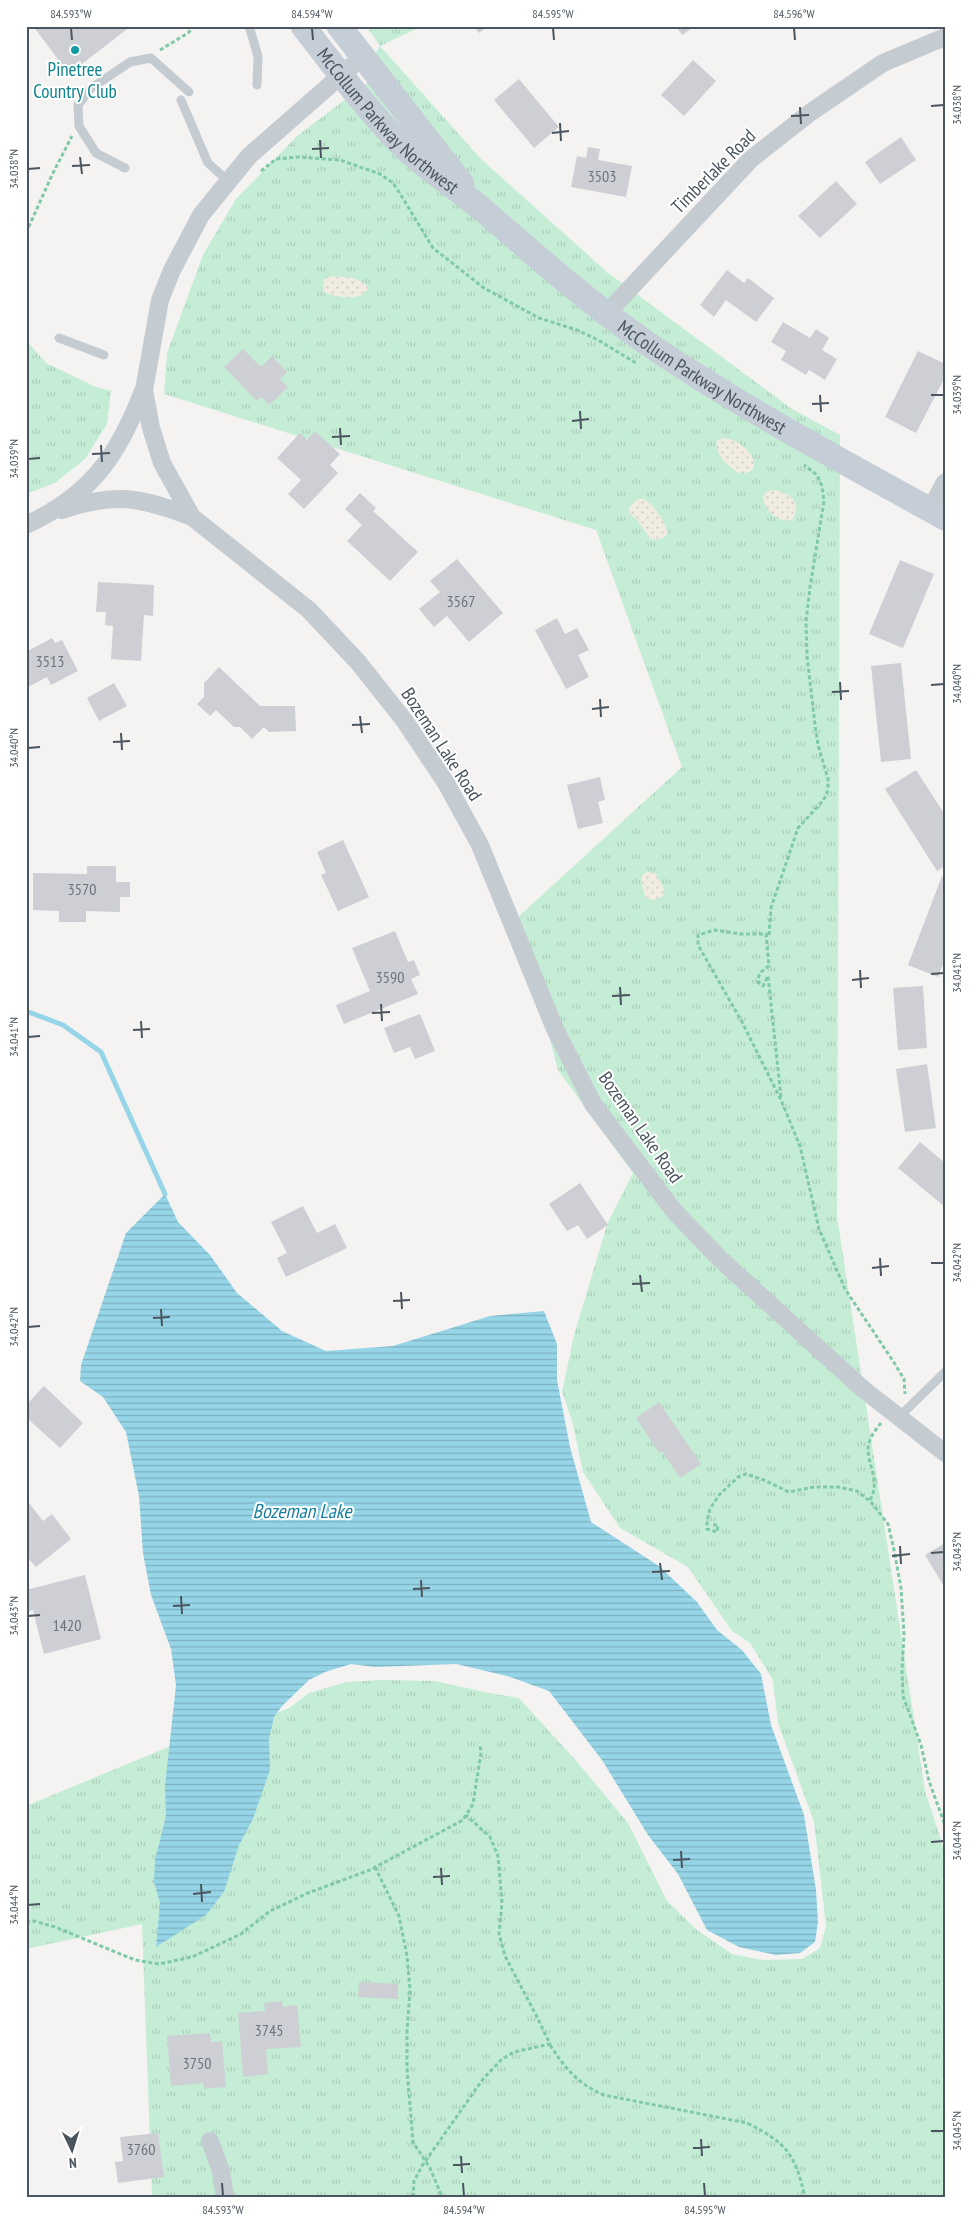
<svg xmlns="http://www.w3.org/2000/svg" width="971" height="2223" font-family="'PT Sans Narrow',sans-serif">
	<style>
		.grass { fill: url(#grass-tufts) }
		.sand { fill: url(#sand-dots) }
		.water { fill: url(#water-rules) }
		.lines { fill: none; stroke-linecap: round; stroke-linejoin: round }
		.stream { stroke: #96d5e7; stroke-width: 5 }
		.building { fill: #cdcfd4 }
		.path { stroke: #7fc9a6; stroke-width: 3; stroke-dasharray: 4 2.5; stroke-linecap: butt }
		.lane { stroke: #c4ccd2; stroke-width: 9 }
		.street { stroke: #c4ccd2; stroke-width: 18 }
		.secondary { stroke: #c5cdd7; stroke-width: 25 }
		.ticks { fill: none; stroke: #4b555f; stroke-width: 2 }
		.culture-dot { fill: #0f9aa8; stroke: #fff; stroke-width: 2 }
		.labels { text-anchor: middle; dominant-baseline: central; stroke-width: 4; stroke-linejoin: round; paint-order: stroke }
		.number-label { font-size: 16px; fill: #6c747c }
		.culture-label { font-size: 19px; fill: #0d838f; stroke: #fff }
		.street-label { font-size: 19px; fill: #4b555f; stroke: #fff }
		.water-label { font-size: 20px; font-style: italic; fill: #177f9f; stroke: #fff }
		.neatline { fill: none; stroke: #4b555f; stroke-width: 2 }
		.ticks-label { font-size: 12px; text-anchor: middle; fill: #4b555f }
	</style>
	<defs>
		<pattern id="grass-tufts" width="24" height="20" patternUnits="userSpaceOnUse" patternTransform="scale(1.25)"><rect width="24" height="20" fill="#c5edd6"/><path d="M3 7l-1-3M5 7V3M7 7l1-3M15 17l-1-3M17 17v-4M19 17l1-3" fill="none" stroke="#abcdba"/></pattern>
		<pattern id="sand-dots" width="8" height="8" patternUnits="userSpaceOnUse" patternTransform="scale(1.25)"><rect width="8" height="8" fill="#f0ece2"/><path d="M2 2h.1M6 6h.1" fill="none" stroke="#cfccc4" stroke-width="1.8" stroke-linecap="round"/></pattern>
		<pattern id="water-rules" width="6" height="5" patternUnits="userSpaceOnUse" patternTransform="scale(1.25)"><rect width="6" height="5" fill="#96d5e7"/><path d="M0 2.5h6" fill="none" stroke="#7cb0be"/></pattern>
	</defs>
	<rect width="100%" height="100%" fill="#f4f3f2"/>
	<path class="grass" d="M 366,26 L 422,26 L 380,46 L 481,159 L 607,272 L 792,409 L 840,435 L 837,1216 L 925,1791 L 945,1852 L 945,2197 L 152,2197 L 142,1924 L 26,1949 L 26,1806 L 219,1726 L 259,1720 L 289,1708 L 309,1693 L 346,1682 L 382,1680 L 435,1681 L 489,1693 L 519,1698 L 579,1764 L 628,1823 L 667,1901 L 697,1930 L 732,1954 L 762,1960 L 802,1959 L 820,1948 L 826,1926 L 814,1822 L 778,1723 L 773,1680 L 750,1643 L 732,1631 L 688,1567 L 620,1528 L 583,1472 L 573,1424 L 562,1392 L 574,1335 L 608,1222 L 633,1173 L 558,1070 L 518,917 L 682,767 L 596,530 L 164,394 L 167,353 L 203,255 L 236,199 L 297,136 L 367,83 L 369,64 L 380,46 Z
		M 26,340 L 46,363 L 94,386 L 111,391 L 107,424 L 85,459 L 55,483 L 26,494 Z"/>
	<path class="sand" d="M 332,276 C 343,277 361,277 368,287 C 364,303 335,297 324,292 L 323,285 L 325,278 Z
		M 723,438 C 748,439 770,475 739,473 C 727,465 714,455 717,440 Z
		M 773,490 C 789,492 804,503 792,520 C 778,523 765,512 763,497 L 766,492 Z
		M 642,499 C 654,502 665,523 668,534 C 663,539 657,541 651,539 L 637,520 L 630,514 L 629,507 L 637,500 Z
		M 647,872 L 655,873 L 663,887 L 664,895 C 658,900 651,902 645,896 L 641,881 L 642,875 Z"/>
	<path class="water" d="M 165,1194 L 178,1222 L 210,1255 L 237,1293 L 282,1331 L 326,1351 L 393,1346 L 490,1316 L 544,1311 L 557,1344 L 557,1380 L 570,1447 L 591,1522 L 659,1566 L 697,1602 L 717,1630 L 742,1650 L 761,1674 L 771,1725 L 804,1815 L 816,1890 L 818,1922 L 815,1942 L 800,1953 L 776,1955 L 739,1947 L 707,1930 L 678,1874 L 648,1835 L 602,1760 L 549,1691 L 507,1676 L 456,1664 L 375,1667 L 351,1664 L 325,1672 L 309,1680 L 282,1706 L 274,1717 L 269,1739 L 270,1770 L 253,1819 L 239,1845 L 224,1892 L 206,1915 L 156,1947 L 160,1903 L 154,1882 L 155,1860 L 166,1816 L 165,1786 L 176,1685 L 171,1649 L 151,1595 L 143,1553 L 139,1496 L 126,1432 L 103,1397 L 80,1381 L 81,1365 L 126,1233 Z"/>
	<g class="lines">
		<path class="stream" d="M 26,1011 L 63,1025 L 101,1052 L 165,1194"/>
	</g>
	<path class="building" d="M 33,26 L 131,26 L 69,74 Z
		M 474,26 L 488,26 L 479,33 Z
		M 676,26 L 695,26 L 682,35 Z
		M 693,60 L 716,81 L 684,116 L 661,95 Z
		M 519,79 L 559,127 L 534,148 L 494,100 Z
		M 901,137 L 916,160 L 880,184 L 865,162 Z
		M 588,147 L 600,149 L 598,160 L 632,166 L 626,197 L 571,187 L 577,156 L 586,158 Z
		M 836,181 L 857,204 L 820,238 L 798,216 Z
		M 727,270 L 744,283 L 748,278 L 774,298 L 756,322 L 726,300 L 714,317 L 700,305 Z
		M 783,322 L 810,338 L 816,329 L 829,338 L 822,350 L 837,359 L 825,380 L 809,370 L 806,375 L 781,360 L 786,351 L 771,342 Z
		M 243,349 L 261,367 L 272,356 L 287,372 L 280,379 L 288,387 L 269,405 L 261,397 L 257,401 L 224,367 Z
		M 918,351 L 945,364 L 945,377 L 916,433 L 885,417 Z
		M 315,431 L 340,454 L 330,465 L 338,473 L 304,509 L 288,494 L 301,480 L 277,458 L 300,433 L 307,440 Z
		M 360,493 L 376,508 L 373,511 L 418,552 L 390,581 L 347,541 L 362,525 L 345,509 Z
		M 457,559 L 503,613 L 469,642 L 447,616 L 434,627 L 419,609 L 440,592 L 430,581 Z
		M 900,560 L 934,574 L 903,648 L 869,634 Z
		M 98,582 L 154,585 L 153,616 L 144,615 L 141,661 L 111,659 L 113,626 L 105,625 L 106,612 L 96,612 Z
		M 557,618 L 565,634 L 577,628 L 589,650 L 578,655 L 589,677 L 566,689 L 535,630 Z
		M 52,638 L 55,643 L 62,640 L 78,671 L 51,685 L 47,677 L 26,688 L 26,652 Z
		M 901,663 L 911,759 L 881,762 L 871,666 Z
		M 219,667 L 260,706 L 295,706 L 296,731 L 269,732 L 264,727 L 252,739 L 240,727 L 234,727 L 216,710 L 210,716 L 197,704 L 204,697 L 204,683 Z
		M 114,683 L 127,706 L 99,721 L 87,698 Z
		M 916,770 L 945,815 L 945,866 L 937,871 L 885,789 Z
		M 600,777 L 605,800 L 598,802 L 603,823 L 578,829 L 567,785 Z
		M 343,840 L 369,897 L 338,911 L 321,875 L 326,873 L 317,852 Z
		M 87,866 L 116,866 L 116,882 L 130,882 L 130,897 L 120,897 L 120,912 L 86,911 L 86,922 L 59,922 L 59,911 L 33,910 L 33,873 L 87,874 Z
		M 942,876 L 945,877 L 945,959 L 938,977 L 908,965 Z
		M 395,931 L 408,962 L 414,960 L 420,975 L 411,979 L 418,994 L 344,1024 L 336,1005 L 370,991 L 352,948 Z
		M 923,986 L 927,1048 L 898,1050 L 893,988 Z
		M 420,1014 L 435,1051 L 415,1059 L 410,1047 L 394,1053 L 384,1028 Z
		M 927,1064 L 936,1128 L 905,1132 L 896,1069 Z
		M 920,1142 L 945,1163 L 945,1207 L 898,1168 Z
		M 580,1183 L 608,1225 L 587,1239 L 578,1225 L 567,1231 L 549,1204 Z
		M 303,1206 L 317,1233 L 335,1224 L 347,1248 L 286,1277 L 277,1258 L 287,1253 L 271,1222 Z
		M 44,1386 L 83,1423 L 60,1448 L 26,1417 L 26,1405 Z
		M 659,1402 L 701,1464 L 680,1478 L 662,1451 L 659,1453 L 636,1418 Z
		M 29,1503 L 43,1521 L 52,1514 L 71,1539 L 36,1567 L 26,1556 L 26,1505 Z
		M 945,1543 L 945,1588 L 925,1555 Z
		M 85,1575 L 101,1639 L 44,1654 L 33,1610 L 26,1612 L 26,1590 Z
		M 359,1982 L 398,1984 L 398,1999 L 358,1997 Z
		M 282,2001 L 283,2007 L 297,2005 L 301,2047 L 266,2049 L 268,2074 L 243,2077 L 238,2013 L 265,2011 L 264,2003 Z
		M 210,2033 L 211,2042 L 222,2041 L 226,2087 L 204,2089 L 203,2083 L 171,2086 L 167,2036 Z
		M 158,2133 L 164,2177 L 118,2183 L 115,2162 L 123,2161 L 120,2137 Z"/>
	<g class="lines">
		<path class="path" d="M 160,50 L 188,33 L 194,26
			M 26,67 L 28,69
			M 261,171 L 276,159 L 298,157 L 340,160 L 380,174 L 393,183 L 399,192 L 433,248 L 484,288 L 539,318 L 577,330 L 598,340 L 636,363
			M 26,233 L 52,175 L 72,136
			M 769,935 L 771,908 L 798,828 L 820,804 L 826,796 L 828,789 L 828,779 L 818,745 L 815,725 L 807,656 L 806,622 L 810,587 L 824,501 L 822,486 L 817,475 L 804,465
			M 781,1097 L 768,976 L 763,986 L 758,982 C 758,974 762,970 769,966 L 766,934 L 740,934 L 715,930 L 698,935 L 698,945 L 742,1022 L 781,1100 L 800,1146 L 819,1229 L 845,1289 L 893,1361 L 904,1379 L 905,1394
			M 870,1500 C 883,1478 862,1460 870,1440 C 872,1434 877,1428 881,1423
			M 713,1525 L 718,1525 L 717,1532 L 707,1529 L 707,1521 L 710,1509 L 719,1495 L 738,1477 L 746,1474 L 764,1480 L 789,1492 L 814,1487 L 838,1487 L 857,1491 L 871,1502 L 888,1524 L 894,1550 L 901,1588 L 904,1634 L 902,1671 L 903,1696 L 921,1745 L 929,1781 L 945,1825
			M 375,1867 L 399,1916 L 407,1956 L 410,1990 L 407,2031 L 407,2069 L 413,2142 L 430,2168 L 442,2197
			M 26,1922 L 34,1921 L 55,1927 L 135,1960 L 159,1964 L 192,1957 L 241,1934 L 270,1911 L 308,1893 L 370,1870 L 463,1820 L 473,1804 L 481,1753 L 480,1744
			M 550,2045 C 565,2068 578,2084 604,2095 L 747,2123 C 787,2143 795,2154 805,2197
			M 413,2197 L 414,2181 L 422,2166 L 483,2079 L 502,2059 L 514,2052 L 550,2044 L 537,2017 L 505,1956 L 499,1934 L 502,1903 L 498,1856 L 490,1837 L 466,1815"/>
		<path class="lane" d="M 249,26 L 258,56 L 257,85
			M 181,100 L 208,163 L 228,181
			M 125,168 L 96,153 L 79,126 L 78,105 L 90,89 L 130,62 L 151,58 L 189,92
			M 59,338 L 104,355
			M 899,1417 L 945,1372"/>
		<path class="street" d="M 363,56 L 249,156 L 201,215 L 172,270 L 160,300 L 144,390 L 151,428 L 162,463 L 192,517 L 309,610 L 358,662 L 404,720 L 446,783 L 480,845 L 555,1029 L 593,1104 L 674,1211 L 720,1259 L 863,1389 L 945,1453
			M 606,314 L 751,159 L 811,112 L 883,63 L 945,37
			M 62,510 C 115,492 140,497 192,517
			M 930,510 L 945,482
			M 26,525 C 91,495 118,456 143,391
			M 210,2141 L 221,2171 L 225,2197"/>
		<g class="secondary">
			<path id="s1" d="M 303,26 C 331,63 360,100 391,134 C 418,164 452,184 483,210 C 534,254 585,300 641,339 C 738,406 842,461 945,518"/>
			<path d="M 339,26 L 462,184"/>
		</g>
	</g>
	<path class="ticks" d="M 71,28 L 72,40M 312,28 L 313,40M 553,28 L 554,40M 794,28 L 795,40M 931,106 L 944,105M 800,107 L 801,124M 791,116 L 809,115M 560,123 L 561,141M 552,133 L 569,131M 320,140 L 321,158M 312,149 L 329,148M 80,157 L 82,174M 72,166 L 90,165M 28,169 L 40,168M 820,395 L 821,412M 931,395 L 944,395M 812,404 L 829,403M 580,411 L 581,429M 572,421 L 589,419M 340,428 L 341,445M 332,437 L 350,436M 101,445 L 102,462M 92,454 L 110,453M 28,459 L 40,458M 840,682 L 841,700M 931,685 L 944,684M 832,692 L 849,691M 600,699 L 601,717M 592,709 L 609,707M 360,716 L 362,733M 352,725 L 370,724M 121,733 L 122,750M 113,742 L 130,741M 28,748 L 40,747M 860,970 L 861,988M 931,974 L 944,973M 852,980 L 869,978M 620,987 L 621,1005M 612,996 L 630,995M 381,1004 L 382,1021M 372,1013 L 390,1012M 141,1021 L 142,1038M 133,1030 L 150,1029M 28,1037 L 40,1036M 880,1258 L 881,1276M 931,1263 L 944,1263M 872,1268 L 889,1266M 640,1275 L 642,1292M 632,1284 L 650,1283M 401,1292 L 402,1309M 393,1301 L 410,1300M 161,1309 L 162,1326M 153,1318 L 170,1317M 28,1327 L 40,1326M 900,1546 L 901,1564M 931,1553 L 944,1552M 892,1556 L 910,1554M 660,1563 L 662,1580M 652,1572 L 670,1571M 421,1580 L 422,1597M 413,1589 L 430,1588M 181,1596 L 182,1614M 173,1606 L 190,1605M 28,1616 L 40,1615M 931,1842 L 944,1841M 681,1851 L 682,1868M 673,1860 L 690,1859M 441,1868 L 442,1885M 433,1877 L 450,1876M 201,1884 L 202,1902M 193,1894 L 211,1892M 28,1905 L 40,1904M 931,2131 L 944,2131M 701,2139 L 702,2156M 693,2148 L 710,2147M 461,2156 L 462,2173M 453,2165 L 470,2164M 222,2183 L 223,2196M 463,2183 L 464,2196M 704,2183 L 705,2196"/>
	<circle class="culture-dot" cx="75" cy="50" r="5"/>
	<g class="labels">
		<g class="number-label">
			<text x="602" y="176">3503</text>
			<text x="461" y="601">3567</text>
			<text x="50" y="661">3513</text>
			<text x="82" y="889">3570</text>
			<text x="390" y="977">3590</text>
			<text x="67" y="1625">1420</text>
			<text x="269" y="2030">3745</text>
			<text x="197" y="2063">3750</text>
			<text x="141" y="2149">3760</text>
		</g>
		<g class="culture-label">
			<text x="75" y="69">Pinetree<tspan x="75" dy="22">Country Club</tspan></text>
		</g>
		<g class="street-label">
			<text stroke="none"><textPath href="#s1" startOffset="128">McCollum Parkway Northwest</textPath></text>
			<text transform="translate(713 171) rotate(-45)">Timberlake Road</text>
			<text stroke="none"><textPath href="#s1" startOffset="535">McCollum Parkway Northwest</textPath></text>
			<text transform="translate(442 744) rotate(57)">Bozeman Lake Road</text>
			<text transform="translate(641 1127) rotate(55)">Bozeman Lake Road</text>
		</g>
		<g class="water-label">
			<text x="302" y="1511">Bozeman Lake</text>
		</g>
	</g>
	<rect width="971" height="2223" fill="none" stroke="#ffffff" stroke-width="55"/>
	<g transform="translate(72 2150) rotate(176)" stroke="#ffffff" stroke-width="4" paint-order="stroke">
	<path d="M0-4L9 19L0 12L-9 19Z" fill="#4b555f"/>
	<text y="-8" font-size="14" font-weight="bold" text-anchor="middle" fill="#4b555f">N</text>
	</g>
	<rect x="28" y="28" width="916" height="2168" class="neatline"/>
	<g class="ticks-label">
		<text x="71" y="18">84.593°W</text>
		<text x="312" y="18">84.594°W</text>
		<text x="553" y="18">84.595°W</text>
		<text x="794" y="18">84.596°W</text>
		<text transform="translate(957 105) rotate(-90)" y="4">34.038°N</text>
		<text transform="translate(14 169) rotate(-90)" y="4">34.038°N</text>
		<text transform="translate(957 395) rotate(-90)" y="4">34.039°N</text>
		<text transform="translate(14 459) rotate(-90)" y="4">34.039°N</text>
		<text transform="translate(957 684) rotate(-90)" y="4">34.040°N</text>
		<text transform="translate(14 748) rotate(-90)" y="4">34.040°N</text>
		<text transform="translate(957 973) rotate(-90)" y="4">34.041°N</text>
		<text transform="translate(14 1037) rotate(-90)" y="4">34.041°N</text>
		<text transform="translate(957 1263) rotate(-90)" y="4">34.042°N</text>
		<text transform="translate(14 1327) rotate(-90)" y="4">34.042°N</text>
		<text transform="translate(957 1552) rotate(-90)" y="4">34.043°N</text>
		<text transform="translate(14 1616) rotate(-90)" y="4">34.043°N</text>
		<text transform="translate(957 1841) rotate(-90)" y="4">34.044°N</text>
		<text transform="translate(14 1905) rotate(-90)" y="4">34.044°N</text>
		<text transform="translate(957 2131) rotate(-90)" y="4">34.045°N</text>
		<text x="223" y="2214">84.593°W</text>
		<text x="464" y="2214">84.594°W</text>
		<text x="705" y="2214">84.595°W</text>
	</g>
</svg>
